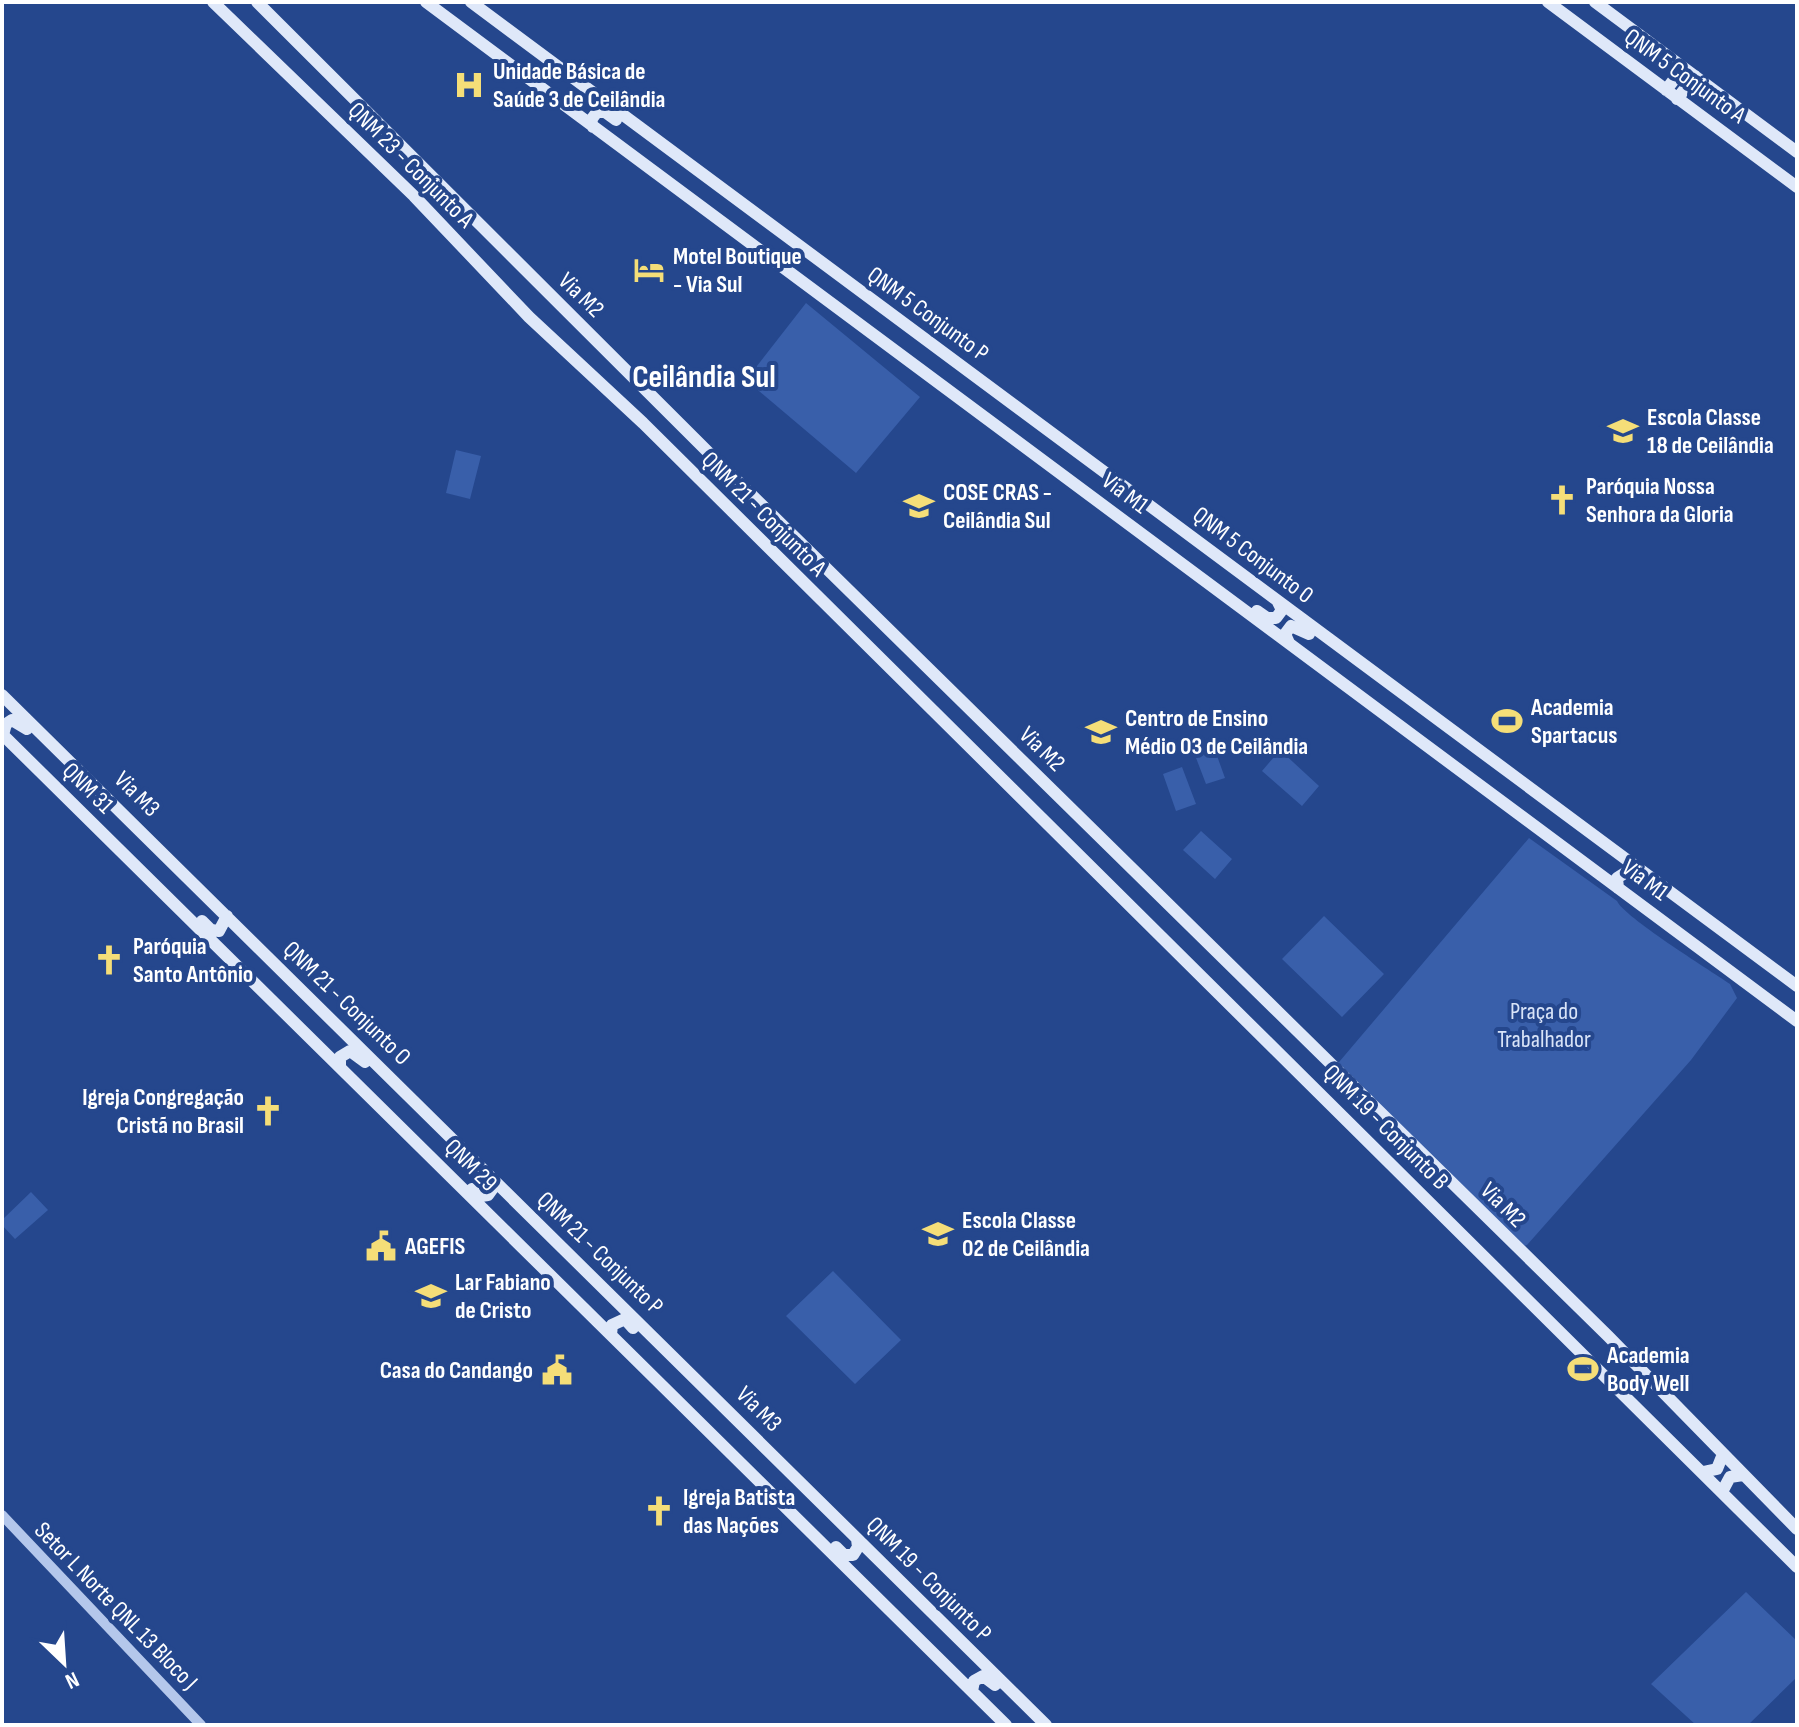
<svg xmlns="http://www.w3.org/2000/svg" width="1799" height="1727" font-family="'Sofia Sans Condensed',sans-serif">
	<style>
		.green { fill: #395faa }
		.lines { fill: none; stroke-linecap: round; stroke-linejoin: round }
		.tertiary { stroke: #b4c7eb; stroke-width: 10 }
		.secondary { stroke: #dfe8f9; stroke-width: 12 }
		.labels { text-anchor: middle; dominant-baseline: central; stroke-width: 8; stroke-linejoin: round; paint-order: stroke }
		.poi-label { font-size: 24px; font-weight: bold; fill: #fff; stroke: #25478d; text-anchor: start }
		.street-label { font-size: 24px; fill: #fff; stroke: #25478d }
		.park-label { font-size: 24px; fill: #d9e4f8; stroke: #25478d }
		.district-label { font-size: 32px; font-weight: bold; fill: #fff; stroke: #25478d }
	</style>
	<rect width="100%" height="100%" fill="#25478d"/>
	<path class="green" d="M 806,303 L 920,397 L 856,473 L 746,380 Z
		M 456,450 L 481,456 L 470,499 L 446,493 Z
		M 1212,742 L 1225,778 L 1206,784 L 1193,750 Z
		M 1280,750 L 1319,786 L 1302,806 L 1262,771 Z
		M 1182,767 L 1196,804 L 1176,811 L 1163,774 Z
		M 1201,831 L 1232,859 L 1215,879 L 1183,850 Z
		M 1529,838 L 1617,901 C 1624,917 1708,969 1730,984 L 1737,998 L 1691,1060 L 1527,1245 L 1521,1247 L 1334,1068 Z
		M 1324,916 L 1384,974 L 1342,1017 L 1282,959 Z
		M 31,1192 L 48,1210 L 15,1239 L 2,1225 L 2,1220 Z
		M 833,1271 L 901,1340 L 855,1384 L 786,1316 Z
		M 1746,1592 L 1797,1641 L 1797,1677 L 1748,1725 L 1696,1725 L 1651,1684 Z"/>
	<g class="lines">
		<path class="tertiary" d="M 2,1515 L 201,1725"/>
		<path class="secondary" d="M 213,2 L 414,196 L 529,317 L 643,423 L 1797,1567
			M 257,2 L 710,454 L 1608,1336 L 1797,1529
			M 426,2 L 1797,1021
			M 471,2 L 1797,986
			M 1548,2 L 1797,187
			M 1595,2 L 1797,152
			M 1666,90 L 1683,68
			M 1677,99 L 1695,76
			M 593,127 L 591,120 L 597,112 L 605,112 L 616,120
			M 1257,611 L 1267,618 L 1276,618 L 1282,610 L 1278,602
			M 1289,643 L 1285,634 L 1291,626 L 1309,634
			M 2,695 L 1046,1725
			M 2,734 L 1006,1725
			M 3,735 L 6,724 L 12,720 L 27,729
			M 1618,888 L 1617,878 L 1628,871 L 1639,878
			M 202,921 L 211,930 L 219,931 L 227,916
			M 340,1067 L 340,1057 L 350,1051 L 365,1062
			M 472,1189 L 481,1196 L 488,1195 L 493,1188 L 493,1179
			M 611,1335 L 612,1325 L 625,1319 L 633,1328
			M 1703,1472 L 1717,1469 L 1723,1454
			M 1722,1492 L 1730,1477 L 1743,1475
			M 836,1547 L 844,1555 L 853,1555 L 858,1547 L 857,1539
			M 972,1691 L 974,1681 L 983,1676 L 995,1685"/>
	</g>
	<defs>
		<g id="hospital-bare" transform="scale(2.4)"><path d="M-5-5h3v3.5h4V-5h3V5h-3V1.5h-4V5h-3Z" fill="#f5de78" stroke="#25478d" stroke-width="2.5" paint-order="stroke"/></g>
		<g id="hotel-bare" transform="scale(2.4)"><path d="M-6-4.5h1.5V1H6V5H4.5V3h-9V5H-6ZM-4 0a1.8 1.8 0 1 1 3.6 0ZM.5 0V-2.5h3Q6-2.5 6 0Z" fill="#f5de78" stroke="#25478d" stroke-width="2.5" paint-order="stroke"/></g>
		<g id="school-bare" transform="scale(2.4)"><path d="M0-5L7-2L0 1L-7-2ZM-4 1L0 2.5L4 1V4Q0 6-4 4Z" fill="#f5de78" stroke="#25478d" stroke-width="2.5" paint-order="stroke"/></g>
		<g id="church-bare" transform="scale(2.4)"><path d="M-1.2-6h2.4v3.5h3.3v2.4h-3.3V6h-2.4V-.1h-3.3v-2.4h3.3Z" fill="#f5de78" stroke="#25478d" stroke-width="2.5" paint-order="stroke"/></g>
		<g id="stadium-bare" transform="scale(2.4)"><path d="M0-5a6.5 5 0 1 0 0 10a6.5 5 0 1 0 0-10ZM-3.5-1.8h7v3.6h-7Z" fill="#f5de78" stroke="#25478d" stroke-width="2.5" paint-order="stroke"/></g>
		<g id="civic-bare" transform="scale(2.4)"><path d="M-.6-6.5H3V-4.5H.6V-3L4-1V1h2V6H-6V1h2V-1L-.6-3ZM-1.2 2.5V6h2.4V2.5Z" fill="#f5de78" stroke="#25478d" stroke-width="2.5" paint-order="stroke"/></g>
	</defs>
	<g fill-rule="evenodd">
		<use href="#hospital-bare" x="469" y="85"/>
		<use href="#hotel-bare" x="649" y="270"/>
		<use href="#school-bare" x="1623" y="431"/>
		<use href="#church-bare" x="1562" y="500"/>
		<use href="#school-bare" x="919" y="506"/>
		<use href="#stadium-bare" x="1507" y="721"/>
		<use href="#school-bare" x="1101" y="732"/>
		<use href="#church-bare" x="109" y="960"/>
		<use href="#church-bare" x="268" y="1111"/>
		<use href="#school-bare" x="938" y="1234"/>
		<use href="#civic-bare" x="381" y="1246"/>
		<use href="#school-bare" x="431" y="1296"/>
		<use href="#stadium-bare" x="1583" y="1369"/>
		<use href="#civic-bare" x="557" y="1370"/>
		<use href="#church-bare" x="659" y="1511"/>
	</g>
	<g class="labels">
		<g class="poi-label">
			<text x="493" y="71">Unidade Básica de<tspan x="493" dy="28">Saúde 3 de Ceilândia</tspan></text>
			<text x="673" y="256">Motel Boutique<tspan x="673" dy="28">- Via Sul</tspan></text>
			<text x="1647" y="417">Escola Classe<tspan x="1647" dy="28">18 de Ceilândia</tspan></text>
			<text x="1586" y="486">Paróquia Nossa<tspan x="1586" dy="28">Senhora da Gloria</tspan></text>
			<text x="943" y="492">COSE CRAS -<tspan x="943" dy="28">Ceilândia Sul</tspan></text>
			<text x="1531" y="707">Academia<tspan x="1531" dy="28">Spartacus</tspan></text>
			<text x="1125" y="718">Centro de Ensino<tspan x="1125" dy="28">Médio 03 de Ceilândia</tspan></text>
			<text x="133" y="946">Paróquia<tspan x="133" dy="28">Santo Antônio</tspan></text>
			<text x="244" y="1097" text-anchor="end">Igreja Congregação<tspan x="244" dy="28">Cristã no Brasil</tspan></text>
			<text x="962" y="1220">Escola Classe<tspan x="962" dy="28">02 de Ceilândia</tspan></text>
			<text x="405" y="1246">AGEFIS</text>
			<text x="455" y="1282">Lar Fabiano<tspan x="455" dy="28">de Cristo</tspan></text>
			<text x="1607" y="1355">Academia<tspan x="1607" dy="28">Body Well</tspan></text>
			<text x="533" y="1370" text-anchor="end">Casa do Candango</text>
			<text x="683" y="1497">Igreja Batista<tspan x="683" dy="28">das Nações</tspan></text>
		</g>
		<g class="street-label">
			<text transform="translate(1685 76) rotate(36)">QNM 5 Conjunto A</text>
			<text transform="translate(411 165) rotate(45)">QNM 23 - Conjunto A</text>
			<text transform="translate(581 295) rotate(44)">Via M2</text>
			<text transform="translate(928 314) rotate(36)">QNM 5 Conjunto P</text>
			<text transform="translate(1125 493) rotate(37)">Via M1</text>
			<text transform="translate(764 514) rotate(45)">QNM 21 - Conjunto A</text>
			<text transform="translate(1253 555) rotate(37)">QNM 5 Conjunto 0</text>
			<text transform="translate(1042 749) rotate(44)">Via M2</text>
			<text transform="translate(88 788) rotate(45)">QNM 31</text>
			<text transform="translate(137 794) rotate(45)">Via M3</text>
			<text transform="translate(1645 880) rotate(37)">Via M1</text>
			<text transform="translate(347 1003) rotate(44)">QNM 21 - Conjunto O</text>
			<text transform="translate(1386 1127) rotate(45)">QNM 19 - Conjunto B</text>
			<text transform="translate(471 1165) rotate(45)">QNM 29</text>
			<text transform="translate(1503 1205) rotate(45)">Via M2</text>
			<text transform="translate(600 1253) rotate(44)">QNM 21 - Conjunto P</text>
			<text transform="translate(759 1409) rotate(45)">Via M3</text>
			<text transform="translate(929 1579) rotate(45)">QNM 19 - Conjunto P</text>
			<text transform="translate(116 1606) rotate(46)">Setor L Norte QNL 13 Bloco J</text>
		</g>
		<g class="park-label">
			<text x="1544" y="1011">Praça do<tspan x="1544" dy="28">Trabalhador</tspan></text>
		</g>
		<g class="district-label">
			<text x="704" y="377">Ceilândia Sul</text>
		</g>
	</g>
	<rect width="1799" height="1727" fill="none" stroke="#ffffff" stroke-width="8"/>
	<g transform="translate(64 1663) rotate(155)" stroke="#25478d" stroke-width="6" paint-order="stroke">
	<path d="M0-6L14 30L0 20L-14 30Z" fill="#ffffff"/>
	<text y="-12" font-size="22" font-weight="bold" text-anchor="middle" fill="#ffffff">N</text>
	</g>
</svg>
